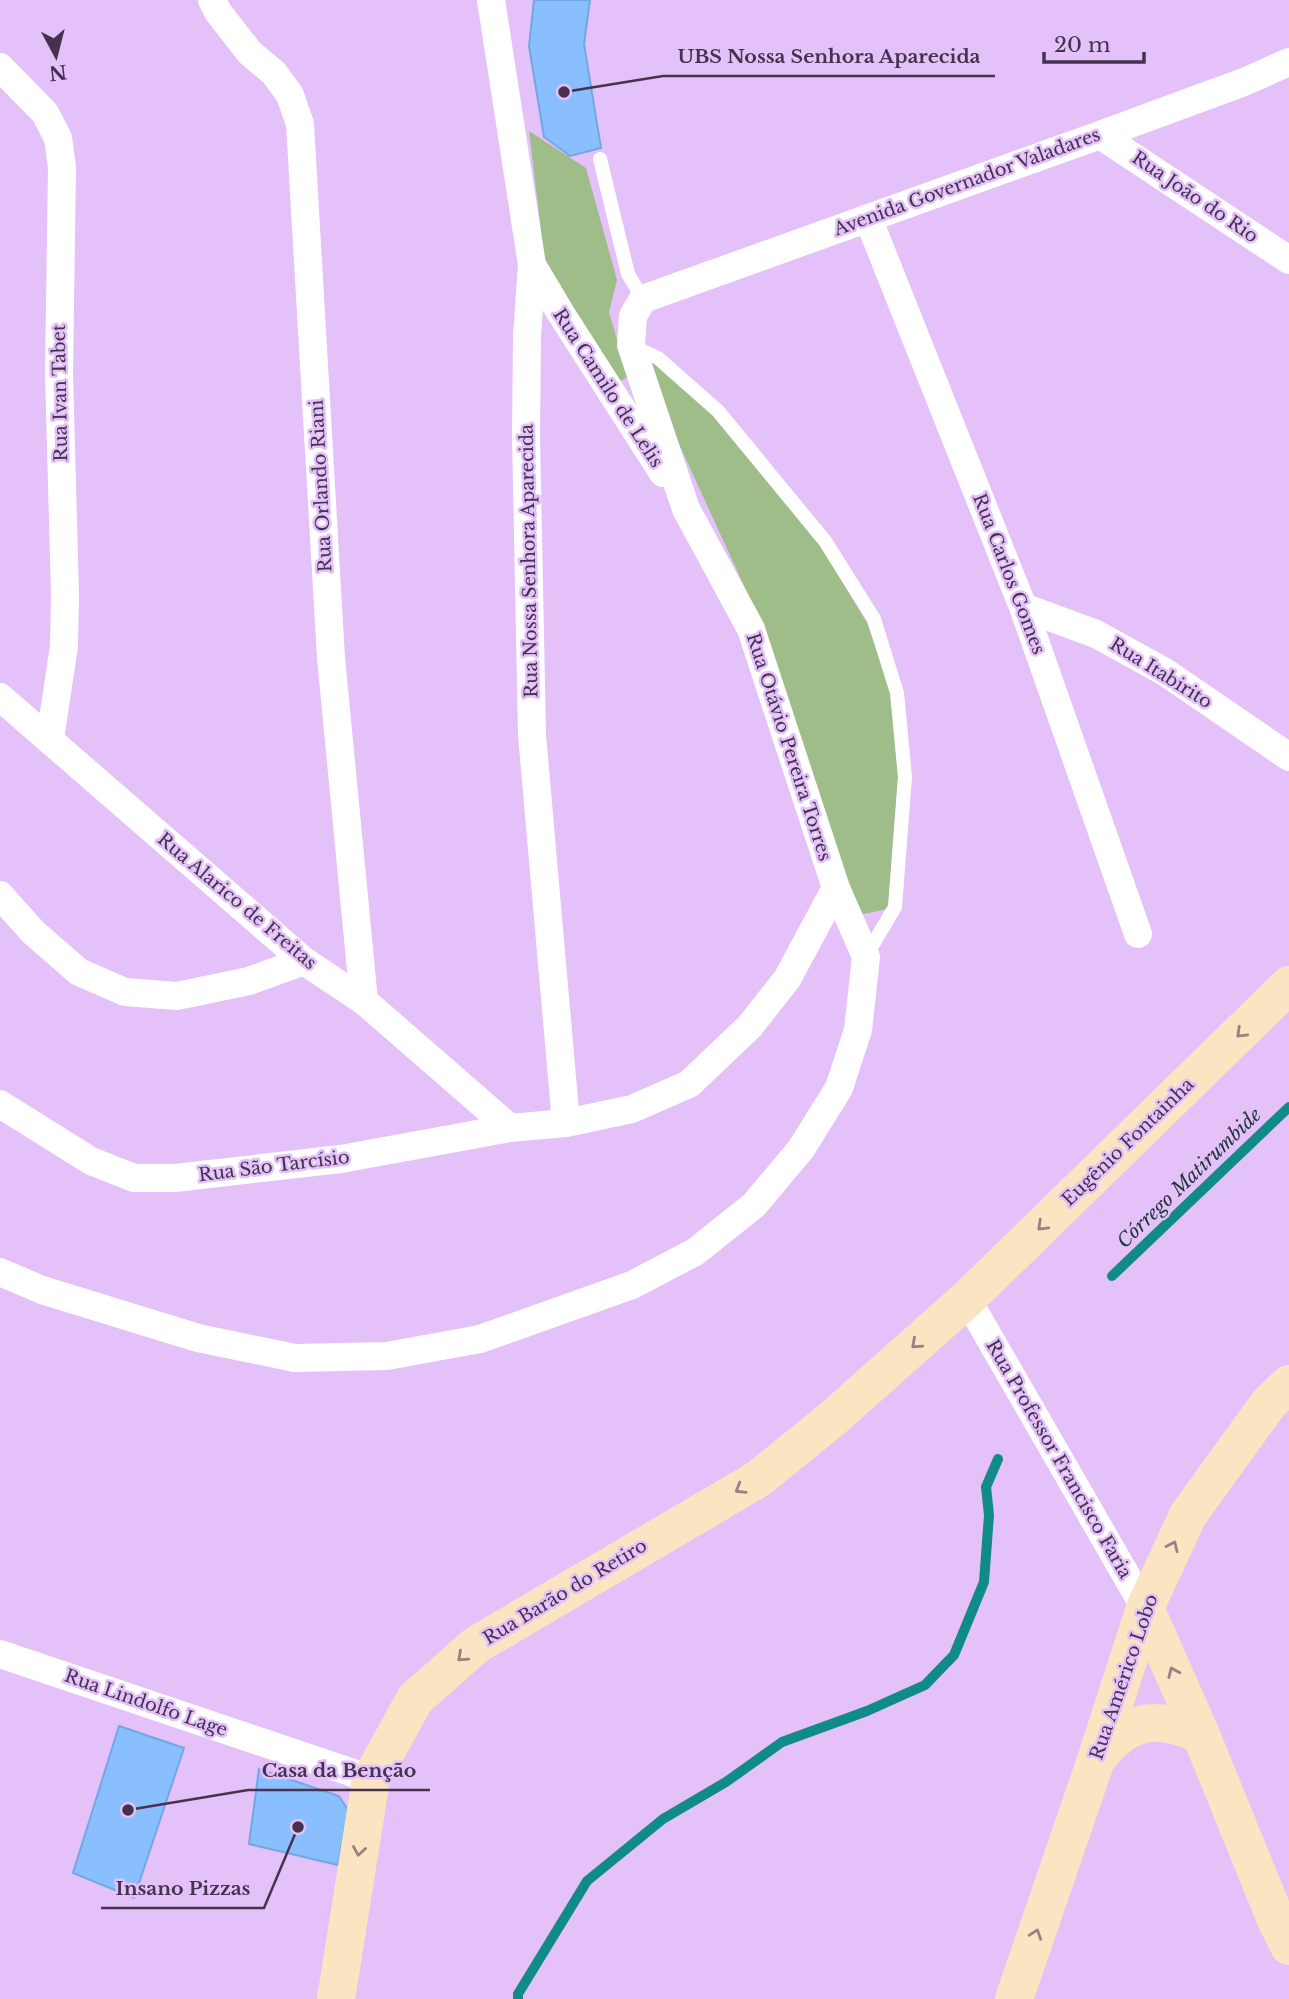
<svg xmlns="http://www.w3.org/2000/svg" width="1289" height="1999" font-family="'Libre Baskerville',serif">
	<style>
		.green { fill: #9fbd89 }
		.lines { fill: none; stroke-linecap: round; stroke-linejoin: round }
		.stream { stroke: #108b88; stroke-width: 10 }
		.building { fill: #89bffe; stroke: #71a7e4; stroke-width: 2 }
		.lane { stroke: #fff; stroke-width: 14 }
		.street { stroke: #fff; stroke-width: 28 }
		.secondary { stroke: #fbe4c1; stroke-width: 38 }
		.oneway { stroke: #968282 }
		.labels { text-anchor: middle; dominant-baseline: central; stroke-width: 5; stroke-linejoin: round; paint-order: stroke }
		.street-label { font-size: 18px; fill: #44324f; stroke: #e4c1f9 }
		.water-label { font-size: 19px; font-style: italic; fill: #1e3635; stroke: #e4c1f9 }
		.leader { fill: none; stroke: #44324f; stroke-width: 2.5 }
		.callout-dot { fill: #44324f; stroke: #e4c1f9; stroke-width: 2.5 }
		.callout-label { font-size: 19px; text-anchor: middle; font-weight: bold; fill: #44324f; stroke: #e4c1f9; stroke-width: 5; stroke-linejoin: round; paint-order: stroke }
	</style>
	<rect width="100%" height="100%" fill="#e4c1f9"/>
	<path class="green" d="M 529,131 L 586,168 L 617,280 L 609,312 L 628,377 L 616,383 L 547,280 Z
		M 653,361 L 715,414 L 819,543 L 867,623 L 891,692 L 898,778 L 888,909 L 854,916 L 763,627 L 644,368 Z"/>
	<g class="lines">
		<path class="stream" d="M 1112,1276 L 1289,1107
			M 518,1999 L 518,1994 L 587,1881 L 663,1819 L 726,1782 L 782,1742 L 867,1711 L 925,1685 L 954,1655 L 984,1582 L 989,1515 L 986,1487 L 998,1459"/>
	</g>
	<path class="building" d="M 534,0 L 590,0 L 584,44 L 601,148 L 570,156 L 544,137 L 529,46 Z
		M 119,1726 L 184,1748 L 134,1898 L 73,1873 Z
		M 259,1769 L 339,1796 L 348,1810 L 338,1865 L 249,1844 Z"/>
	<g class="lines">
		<path class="lane" d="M 600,159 L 628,274 L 643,299
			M 632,346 L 658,358 L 718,411 L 825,541 L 874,619 L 897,693 L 905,777 L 895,907 L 866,956"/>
		<path class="street" d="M 212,0 L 218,12 L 250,53 L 274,73 L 290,95 L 300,124 L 331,658 L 364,1001
			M 491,0 L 532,265 L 527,335 L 526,436 L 532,735 L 566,1123
			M 0,67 L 45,113 L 58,138 L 62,167 L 59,374 L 65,595 L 64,646 L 50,739
			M 1100,135 L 1289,260
			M 868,218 L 1023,607 L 1138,934
			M 532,265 L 560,312 L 663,473
			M 1023,607 L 1096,634 L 1165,672 L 1289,757
			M 0,697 L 304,961 L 364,1001 L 510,1128
			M 0,895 L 33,932 L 79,972 L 125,992 L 177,996 L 249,981 L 304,961
			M 0,1104 L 91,1161 L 134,1178 L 175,1178 L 341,1159 L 510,1128 L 566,1123 L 632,1109 L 689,1084 L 750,1026 L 787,979 L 836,888
			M 0,1272 L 42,1290 L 198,1338 L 295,1358 L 387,1356 L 480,1339 L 632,1285 L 695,1252 L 754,1205 L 801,1149 L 839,1088 L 858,1030 L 866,957 L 836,888 L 751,629 L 686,509 L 631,345 L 633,316 L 643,299 L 1100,135 L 1244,82 L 1289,62
			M 967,1299 L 1145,1608
			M 0,1654 L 371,1779"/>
		<path class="secondary" d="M 1145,1608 L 1201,1735 L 1277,1922 L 1289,1946
			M 1097,1759 C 1127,1719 1156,1714 1201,1735
			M 336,1999 L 371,1779 L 415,1699 L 476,1645 L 758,1479 L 832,1419 L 967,1299 L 1289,985
			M 1014,1999 L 1096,1760 L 1145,1608 L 1188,1515 L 1269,1403 L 1289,1384"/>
	</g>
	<defs><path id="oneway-chevron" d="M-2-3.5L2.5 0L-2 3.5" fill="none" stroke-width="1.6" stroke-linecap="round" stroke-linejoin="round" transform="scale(1.75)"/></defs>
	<g class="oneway">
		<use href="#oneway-chevron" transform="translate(1241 1033) rotate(136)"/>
		<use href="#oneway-chevron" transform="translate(1042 1226) rotate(136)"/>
		<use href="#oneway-chevron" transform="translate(916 1344) rotate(138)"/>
		<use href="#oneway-chevron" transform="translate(740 1489) rotate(149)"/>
		<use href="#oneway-chevron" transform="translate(1173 1546) rotate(-65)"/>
		<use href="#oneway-chevron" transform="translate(462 1657) rotate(138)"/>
		<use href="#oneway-chevron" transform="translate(1173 1672) rotate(-114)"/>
		<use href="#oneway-chevron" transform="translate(359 1851) rotate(99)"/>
		<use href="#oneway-chevron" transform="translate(1036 1934) rotate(-71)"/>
	</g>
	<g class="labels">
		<g class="street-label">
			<text transform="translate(967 182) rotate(-20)">Avenida Governador Valadares</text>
			<text transform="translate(1195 197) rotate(34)">Rua João do Rio</text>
			<text transform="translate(608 388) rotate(57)">Rua Camilo de Lelis</text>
			<text transform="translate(60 393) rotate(-91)">Rua Ivan Tabet</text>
			<text transform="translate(321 486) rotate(-93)">Rua Orlando Riani</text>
			<text transform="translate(529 561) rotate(-91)">Rua Nossa Senhora Aparecida</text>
			<text transform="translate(1009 574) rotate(69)">Rua Carlos Gomes</text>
			<text transform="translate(1161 673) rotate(32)">Rua Itabirito</text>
			<text transform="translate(789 747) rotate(72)">Rua Otávio Pereira Torres</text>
			<text transform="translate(237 901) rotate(40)">Rua Alarico de Freitas</text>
			<text transform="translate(1128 1142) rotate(-44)">Eugênio Fontainha</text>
			<text transform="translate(274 1166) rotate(-7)">Rua São Tarcísio</text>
			<text transform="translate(1059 1459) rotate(60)">Rua Professor Francisco Faria</text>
			<text transform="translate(565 1592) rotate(-31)">Rua Barão do Retiro</text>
			<text transform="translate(1124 1677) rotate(-71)">Rua Américo Lobo</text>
			<text transform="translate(146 1703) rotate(19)">Rua Lindolfo Lage</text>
		</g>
		<g class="water-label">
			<text transform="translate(1189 1178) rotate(-44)">Córrego Matirumbide</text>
		</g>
	</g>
	<path class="leader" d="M564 92L663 76H995M128 1810L248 1790H430M298 1827L264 1908H101"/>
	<g class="callout-dot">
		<circle cx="564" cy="92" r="7"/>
		<circle cx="128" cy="1810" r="7"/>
		<circle cx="298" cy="1827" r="7"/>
	</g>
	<g class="callout-label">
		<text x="829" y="63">UBS Nossa Senhora Aparecida</text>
		<text x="339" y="1777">Casa da Benção</text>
		<text x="183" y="1895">Insano Pizzas</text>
	</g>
	<g transform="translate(56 56) rotate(173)" stroke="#e4c1f9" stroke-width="5" paint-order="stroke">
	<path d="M0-5L12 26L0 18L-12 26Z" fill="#44324f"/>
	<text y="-10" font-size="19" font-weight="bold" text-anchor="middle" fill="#44324f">N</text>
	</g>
	<path d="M1044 52v10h100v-10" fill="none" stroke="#44324f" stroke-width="3.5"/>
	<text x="1054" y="52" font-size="21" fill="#44324f" stroke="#e4c1f9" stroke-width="5" paint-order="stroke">20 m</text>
</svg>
